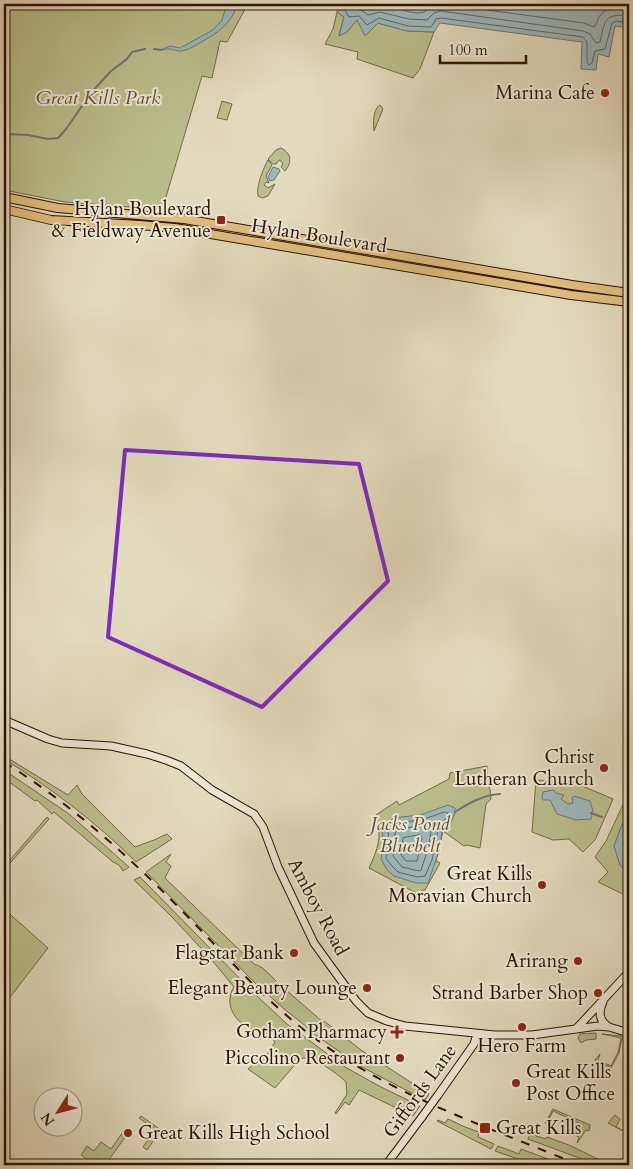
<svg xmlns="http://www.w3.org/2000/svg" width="633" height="1169" font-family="Cardo,serif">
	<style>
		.green { fill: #babe8c; stroke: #736846 }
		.water { fill: #9cb8bd; stroke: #6f7571 }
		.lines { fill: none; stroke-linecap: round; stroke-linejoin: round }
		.shore { stroke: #64645e; stroke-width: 1 }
		.stream { stroke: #6f7571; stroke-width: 2 }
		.secondary-casing { stroke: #2c1100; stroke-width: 9 }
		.primary-casing { stroke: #2c1100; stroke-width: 10 }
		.secondary { stroke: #ede8d5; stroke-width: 7 }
		.primary { stroke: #e2be7f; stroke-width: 8 }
		.rail { stroke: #2c1100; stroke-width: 2; stroke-dasharray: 9 9; stroke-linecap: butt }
		.secondary-bridge-casing { stroke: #2c1100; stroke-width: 9; stroke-linecap: butt }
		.secondary-bridge { stroke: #ede8d5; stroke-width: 7 }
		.marked { fill: none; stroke: #7b2cbf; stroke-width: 4; stroke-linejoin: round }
		.poi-dot { fill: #8f2418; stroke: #ede8d5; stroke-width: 2 }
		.labels { text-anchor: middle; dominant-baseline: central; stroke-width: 4; stroke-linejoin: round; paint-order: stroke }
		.poi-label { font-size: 19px; fill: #2c1100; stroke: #ede8d5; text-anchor: end }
		.park-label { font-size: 19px; font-style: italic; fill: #5e4e31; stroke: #ede8d5 }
		.street-label { font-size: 19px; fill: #2c1100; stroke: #ede8d5 }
	</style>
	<rect width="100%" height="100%" fill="#e3dbbe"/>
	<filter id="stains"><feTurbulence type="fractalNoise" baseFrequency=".004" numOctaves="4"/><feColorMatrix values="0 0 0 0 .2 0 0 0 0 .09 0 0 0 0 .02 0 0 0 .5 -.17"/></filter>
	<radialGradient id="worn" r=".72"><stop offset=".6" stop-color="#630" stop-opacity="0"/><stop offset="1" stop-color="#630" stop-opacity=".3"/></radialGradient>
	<path class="green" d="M 4,4 L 248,4 L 227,42 L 220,41 L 212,78 L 202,76 L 163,207 L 156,209 L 65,202 L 4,190 Z
		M 337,12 L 344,17 L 339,35 L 347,32 L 357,20 L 378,23 L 407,31 L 434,32 L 420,69 L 413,78 L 357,59 L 358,52 L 325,44 L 333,29 Z
		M 222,101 L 232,104 L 227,120 L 217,118 Z
		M 380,105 L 383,109 L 374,131 C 373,123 373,109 380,105 Z
		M 281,148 C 292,154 292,162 285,171 L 281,167 L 283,164 L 281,161 L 279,160 L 276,164 L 273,164 L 268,159 L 276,150 Z
		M 268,160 L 272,165 L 266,176 L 269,183 L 266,182 L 264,185 L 268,188 L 275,184 L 268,196 L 262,198 L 258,196 C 256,186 263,169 268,160 Z
		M 4,750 L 8,752 L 6,757 L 68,795 L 77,785 L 82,794 L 135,847 L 154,840 L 167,834 L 172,839 L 136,862 C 97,823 51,788 4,759 Z
		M 487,766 L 488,786 L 490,789 L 491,799 L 486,804 L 480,848 L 467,845 L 464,846 L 443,831 L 436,861 L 440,863 L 425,890 L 422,890 L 420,895 L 369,868 C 374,857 382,840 378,828 C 376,824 374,821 373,817 L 397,801 L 399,805 L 449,779 L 450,773 Z
		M 4,770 L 69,814 L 129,867 L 123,871 L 119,865 L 113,862 L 54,812 L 52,814 L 37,800 L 35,801 L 4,778 Z
		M 536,780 L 573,782 L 613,799 L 595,840 L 583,852 L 569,839 L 553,840 L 532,832 Z
		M 629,792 L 629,897 L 598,882 L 608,872 L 595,857 L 606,841 Z
		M 47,817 L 49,819 L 4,870 L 4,867 Z
		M 171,854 L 166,862 L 171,866 L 165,878 L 254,964 C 267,967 275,983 286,990 L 323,1022 L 324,1021 L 361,1050 L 429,1094 L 425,1100 L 360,1066 L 314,1034 L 313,1031 L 308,1028 L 283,1008 L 256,984 L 146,872 Z
		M 140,877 L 257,996 L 287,1024 L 345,1067 L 379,1086 L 420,1106 L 413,1116 L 359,1090 L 349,1105 L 345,1102 L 336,1114 L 335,1113 L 347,1094 L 346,1082 C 339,1075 316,1058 306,1058 C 302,1058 301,1059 298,1061 L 275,1088 L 248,1069 L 267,1054 L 275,1042 C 269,1035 263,1027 252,1030 C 235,1022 223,1004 234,987 L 211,959 L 171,916 L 134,880 Z
		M 4,909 L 48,948 L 4,1005 Z
		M 596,1033 L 596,1039 L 586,1040 L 581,1043 L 578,1038 L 580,1034 Z
		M 602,1034 L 621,1036 L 627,1039 L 622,1038 L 619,1053 L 611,1068 L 595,1060 L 600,1054 L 598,1060 L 611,1066 L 618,1052 L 621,1038 Z
		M 553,1109 L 590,1125 L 589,1131 L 586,1130 L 577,1143 L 579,1137 L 575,1135 L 581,1124 L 553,1111 L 547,1123 L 545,1123 Z
		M 615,1115 L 620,1119 L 616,1127 L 629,1134 L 608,1123 Z
		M 141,1116 L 161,1130 L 147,1150 L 143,1147 L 156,1129 L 145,1124 L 146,1123 L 139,1118 Z
		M 448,1119 L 465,1127 L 479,1132 L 478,1137 L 494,1144 L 491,1149 L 437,1121 L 438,1120 L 445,1123 Z
		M 125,1129 L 129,1132 L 105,1165 L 95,1165 L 81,1155 L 87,1146 L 94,1151 L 101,1142 L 111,1149 Z
		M 537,1133 L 536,1136 L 546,1139 L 547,1137 L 569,1145 L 610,1165 L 598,1165 L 528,1139 L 530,1134 Z
		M 498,1146 L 519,1154 L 521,1149 L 564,1165 L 535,1165 L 495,1151 Z"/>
	<path class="water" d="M 227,4 L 237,4 C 233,22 219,32 203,41 C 196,45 189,50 181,51 C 172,51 173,47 161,50 L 170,46 L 180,48 L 213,30 L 222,20 Z
		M 339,4 L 629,4 L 629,28 L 615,26 L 609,57 L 598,54 L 596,70 L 581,69 L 582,42 L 440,23 L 434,32 L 407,31 L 378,23 L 365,36 L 357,20 L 347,32 L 339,36 L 344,17 L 337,12 Z
		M 273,167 L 279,169 L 280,171 L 274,180 L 270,181 L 268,177 Z
		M 553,790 L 556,793 L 564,795 L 561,799 L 568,804 L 573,803 L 572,798 L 574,796 L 590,801 L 593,811 L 591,819 L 576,820 L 557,814 L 550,800 L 543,800 L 542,798 L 543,792 Z
		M 448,805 L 455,808 L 455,813 L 451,822 L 442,832 L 439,851 L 428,883 L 416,883 L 394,876 L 387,870 L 381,859 L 384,845 L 382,831 L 393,818 L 420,815 Z
		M 629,819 L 629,874 L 620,865 L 614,846 L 622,824 Z"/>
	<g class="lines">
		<path class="shore" d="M 344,4 L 344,9 L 349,17 L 359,16 L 367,25 L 379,18 L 408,26 L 431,27 L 436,19 L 441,18 L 583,37 L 587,42 L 587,62 L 589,65 L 592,63 L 595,51 L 605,49 L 612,23 L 616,21 L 629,23
			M 350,4 L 352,9 L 361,10 L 368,15 L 380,12 L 409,19 L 427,20 L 434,13 L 441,11 L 583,31 L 590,34 L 596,43 L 600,42 C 605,20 604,13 629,16
			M 365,4 C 371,7 378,3 385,5 C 394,7 416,16 424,12 C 431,8 433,4 442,4 L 584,23 L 594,27 C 597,24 597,21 599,17 C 606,6 618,7 629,9
			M 445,812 L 448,813 L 448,815 L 438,830 L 432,860 L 425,876 L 417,877 L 398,872 L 391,865 L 386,858 L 389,845 L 388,831 L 395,823 L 421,820 Z
			M 429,824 L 432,827 L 428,849 L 421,870 L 419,871 L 402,867 L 393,856 L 395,846 L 395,833 C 400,827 420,827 429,824 Z
			M 420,835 L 422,837 L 417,861 L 406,861 L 401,855 L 403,838 Z"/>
		<path class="stream" d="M 154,49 L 162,50
			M 4,134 L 28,135 L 48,139 L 58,138 L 66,129 L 91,93 L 111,71 L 127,59 L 132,52 L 145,49
			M 455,812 C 469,803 483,795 500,794
			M 591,813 L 602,817"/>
		<g class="secondary-casing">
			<path id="secondary" d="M 4,720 L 48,739 L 62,743 L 111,746 L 147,754 L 166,760 L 181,766 L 212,790 L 254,814 L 263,827 L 278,867 L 314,943 L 356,1001 L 368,1013 L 387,1021 L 405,1026 L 495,1035 L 532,1035 L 598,1026 L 609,1027 L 629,1033
				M 603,1002 C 598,1012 599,1021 609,1027
				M 576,1029 L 629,972
				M 438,1095 L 474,1044 L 477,1034
				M 386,1165 L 422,1117"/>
		</g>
		<g class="primary-casing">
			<path id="primary" d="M 4,197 L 58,208 L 184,219 L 572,285 L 629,293
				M 4,209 L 51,220 L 140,225 L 175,228 L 571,295 L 629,302"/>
		</g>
		<use href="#secondary" class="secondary"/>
		<use href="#primary" class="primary"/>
		<path class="rail" d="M 4,762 C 74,806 134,861 191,920 C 229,959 265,1000 308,1033 C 388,1095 487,1126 579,1165"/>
		<g class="secondary-bridge-casing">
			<path id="secondary-bridge" d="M 422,1117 L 438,1095"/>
		</g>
		<use href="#secondary-bridge" class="secondary-bridge"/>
	</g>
	<path class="marked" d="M 125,450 L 359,464 L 388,581 L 262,707 L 108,637 Z"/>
	<g class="poi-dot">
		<circle cx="605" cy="93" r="5"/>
		<rect x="216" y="215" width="10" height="10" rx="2.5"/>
		<circle cx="604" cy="768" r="5"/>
		<circle cx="542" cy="885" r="5"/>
		<circle cx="294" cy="953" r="5"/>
		<circle cx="578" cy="961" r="5"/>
		<circle cx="367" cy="988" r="5"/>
		<circle cx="598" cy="993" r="5"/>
		<circle cx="522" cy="1027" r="5"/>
		<path d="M394.5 1024.5h5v5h5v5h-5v5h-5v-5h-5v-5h5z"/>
		<circle cx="400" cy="1058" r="5"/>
		<circle cx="516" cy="1083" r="5"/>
		<rect x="479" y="1122" width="12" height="12" rx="2.5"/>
		<circle cx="128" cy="1133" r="5"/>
	</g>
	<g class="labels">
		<g class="poi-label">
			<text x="595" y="93">Marina Cafe</text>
			<text x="211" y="209">Hylan Boulevard<tspan x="211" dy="22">&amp; Fieldway Avenue</tspan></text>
			<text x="594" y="757">Christ<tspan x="594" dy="22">Lutheran Church</tspan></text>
			<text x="532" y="874">Great Kills<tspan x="532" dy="22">Moravian Church</tspan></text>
			<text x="284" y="953">Flagstar Bank</text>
			<text x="568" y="961">Arirang</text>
			<text x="357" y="988">Elegant Beauty Lounge</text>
			<text x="588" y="993">Strand Barber Shop</text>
			<text x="387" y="1032">Gotham Pharmacy</text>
			<text x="522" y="1046" text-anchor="middle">Hero Farm</text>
			<text x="390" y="1058">Piccolino Restaurant</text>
			<text x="526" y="1072" text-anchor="start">Great Kills<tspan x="526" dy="22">Post Office</tspan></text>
			<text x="496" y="1128" text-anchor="start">Great Kills</text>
			<text x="138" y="1133" text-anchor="start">Great Kills High School</text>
		</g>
		<g class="park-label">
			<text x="98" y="98">Great Kills Park</text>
			<text x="410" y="824">Jacks Pond<tspan x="410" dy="22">Bluebelt</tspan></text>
		</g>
		<g class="street-label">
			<text transform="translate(319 236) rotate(9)">Hylan Boulevard</text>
			<text transform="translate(318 907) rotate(62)">Amboy Road</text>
			<text transform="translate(420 1091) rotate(-54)">Giffords Lane</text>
		</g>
	</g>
	<rect width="633" height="1169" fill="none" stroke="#e3dbbe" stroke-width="20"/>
	<rect x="5" y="5" width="623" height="1159" fill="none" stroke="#2c1100" stroke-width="2.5"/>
	<rect x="10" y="10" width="613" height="1149" fill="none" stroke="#2c1100"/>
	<g transform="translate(58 1112) rotate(234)"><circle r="24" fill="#ede8d5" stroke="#a09280"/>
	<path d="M0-4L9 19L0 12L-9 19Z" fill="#8f2418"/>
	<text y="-8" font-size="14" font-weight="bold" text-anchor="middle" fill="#2c1100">N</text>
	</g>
	<path d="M440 55v8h86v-8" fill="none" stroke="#2c1100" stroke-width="2.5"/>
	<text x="448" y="55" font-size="15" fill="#2c1100" stroke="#ede8d5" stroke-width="4" paint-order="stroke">100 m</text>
	<rect width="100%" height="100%" filter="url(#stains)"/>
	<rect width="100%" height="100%" fill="url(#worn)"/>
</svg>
